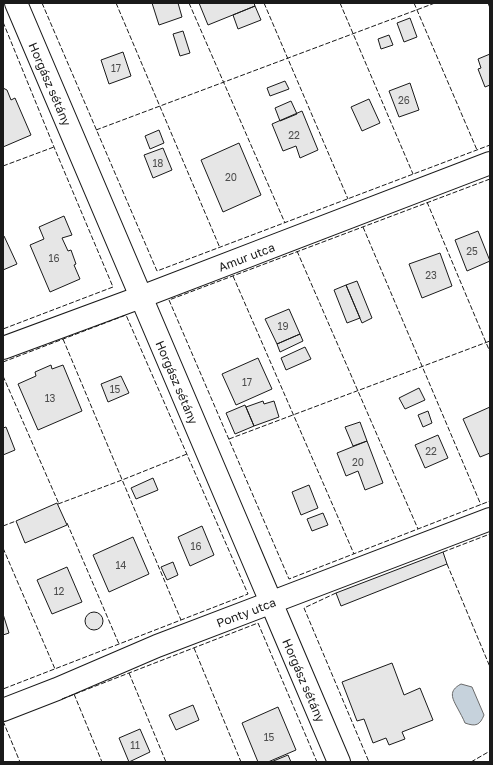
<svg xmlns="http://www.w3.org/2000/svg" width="493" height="765" font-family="'Golos Text',sans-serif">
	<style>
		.water { fill: #c6d2dc; stroke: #6a6a6a }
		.building { fill: #e6e6e6; stroke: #1a1a1a }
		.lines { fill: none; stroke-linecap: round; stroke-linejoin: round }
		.minor-casing { stroke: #1a1a1a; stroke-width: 24 }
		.minor { stroke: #fff; stroke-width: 22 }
		.fence { stroke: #1a1a1a; stroke-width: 1; stroke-dasharray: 5 2; stroke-linecap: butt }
		.labels { text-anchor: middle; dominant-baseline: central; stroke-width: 3; stroke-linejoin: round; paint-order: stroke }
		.number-label { font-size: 10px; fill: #4d4d4d }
		.street-label { font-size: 12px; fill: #1a1a1a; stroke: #fff }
	</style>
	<rect width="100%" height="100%" fill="#fff"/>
	<path class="water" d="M 461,684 L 472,687 L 484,715 C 480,725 476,727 465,723 C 463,718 460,713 458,709 C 452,698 448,691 461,684 Z"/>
	<path class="building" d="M 152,3 L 178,3 L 182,17 L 159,25 Z
		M 199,3 L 254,3 L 255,6 L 208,25 Z
		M 255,6 L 261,20 L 238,29 L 233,15 Z
		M 410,18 L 417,37 L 404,42 L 397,23 Z
		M 183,31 L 190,53 L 180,56 L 173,34 Z
		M 389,35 L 393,45 L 381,49 L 378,39 Z
		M 123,52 L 131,76 L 109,84 L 101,60 Z
		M 490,54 L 490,85 L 485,87 L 478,69 L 481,68 L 478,59 Z
		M 285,81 L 289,89 L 270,96 L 267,88 Z
		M 410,83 L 419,110 L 399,117 L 389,91 Z
		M 3,88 L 7,90 L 11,100 L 15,98 L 31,135 L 3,147 Z
		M 369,99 L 380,123 L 362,131 L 351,107 Z
		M 291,101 L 297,114 L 280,121 L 275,108 Z
		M 302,111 L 318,150 L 300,158 L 296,146 L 283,151 L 272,124 Z
		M 159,130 L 164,143 L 150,149 L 145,136 Z
		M 239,143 L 261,195 L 223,212 L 201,160 Z
		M 163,148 L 172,170 L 153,178 L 144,155 Z
		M 64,216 L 72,235 L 62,238 L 68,251 L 71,250 L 76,264 L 74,265 L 80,279 L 50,292 L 30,245 L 44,239 L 39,227 Z
		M 478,231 L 490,261 L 467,271 L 455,240 Z
		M 3,236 L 4,236 L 17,264 L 3,270 Z
		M 440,253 L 452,286 L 422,298 L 409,264 Z
		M 357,281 L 372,318 L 362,323 L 346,285 Z
		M 346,285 L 360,318 L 347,323 L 334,290 Z
		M 289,309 L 300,334 L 277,344 L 265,319 Z
		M 300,334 L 303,341 L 280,352 L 277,344 Z
		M 305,347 L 311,359 L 286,370 L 281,358 Z
		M 258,358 L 272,389 L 236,405 L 222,374 Z
		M 51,365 L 52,369 L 63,365 L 82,411 L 38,430 L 18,384 L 36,376 L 35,372 Z
		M 121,376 L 129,393 L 108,402 L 101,384 Z
		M 419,388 L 425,400 L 405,409 L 399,398 Z
		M 263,401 L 264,404 L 274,401 L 279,417 L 254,426 L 246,407 Z
		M 245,405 L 254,426 L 235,434 L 226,413 Z
		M 490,407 L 490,453 L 480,457 L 463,419 Z
		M 428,411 L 432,423 L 423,427 L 418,415 Z
		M 360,422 L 367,441 L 353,446 L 345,427 Z
		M 6,427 L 15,450 L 3,455 L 3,428 Z
		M 438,435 L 448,458 L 425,468 L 415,445 Z
		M 367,441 L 383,483 L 365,490 L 358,471 L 346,476 L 337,453 Z
		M 153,478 L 158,490 L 136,499 L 131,488 Z
		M 309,485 L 318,508 L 301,515 L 292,492 Z
		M 57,503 L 67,525 L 25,543 L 16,521 Z
		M 323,513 L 328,525 L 312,531 L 307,519 Z
		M 202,526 L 214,555 L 190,566 L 178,537 Z
		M 133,537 L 149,574 L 109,592 L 93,555 Z
		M 443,552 L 447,564 L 341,606 L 336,593 Z
		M 173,562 L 178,575 L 167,580 L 161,567 Z
		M 67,567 L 82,602 L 52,614 L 37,580 Z
		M85 621a9 9 0 1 1 18 0a9 9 0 1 1-18 0Z
		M 3,614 L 9,633 L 3,635 Z
		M 392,663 L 404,695 L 420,688 L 433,720 L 402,732 L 405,739 L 389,745 L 386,738 L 373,743 L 364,719 L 357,721 L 342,682 Z
		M 193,705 L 199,720 L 176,730 L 169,715 Z
		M 278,707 L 296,750 L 268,762 L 258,762 L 242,723 Z
		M 140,729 L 150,752 L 129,762 L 119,738 Z
		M 288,755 L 291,762 L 271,762 Z"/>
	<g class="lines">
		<g class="minor-casing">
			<g id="minor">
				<path id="s1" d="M 16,3 L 339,762"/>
				<path id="s2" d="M 3,348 L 141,297 L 490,163"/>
				<path id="s3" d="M 3,710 L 57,689 L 157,646 L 490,519"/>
			</g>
		</g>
		<use href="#minor" class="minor"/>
		<path class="fence" d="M 42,3 L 157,271 L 490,145
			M 116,3 L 220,248
			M 189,3 L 285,223
			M 264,3 L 348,199
			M 340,3 L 413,174
			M 414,3 L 477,150
			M 488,3 L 490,8
			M 3,22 L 54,147 L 113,287 L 3,329
			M 96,130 L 435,3
			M 3,166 L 54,147
			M 490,179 L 169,300 L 289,579 L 490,501
			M 427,202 L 490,352
			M 363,227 L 481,505
			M 297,251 L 418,529
			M 233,276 L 354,554
			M 63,339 L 181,620
			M 3,362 L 126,315 L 248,594 L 3,689
			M 3,376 L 59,504
			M 229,439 L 490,341
			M 58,504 L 122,480 L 187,454
			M 67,523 L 119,644
			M 3,526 L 16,521
			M 3,548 L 55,669
			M 443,552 L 490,534
			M 447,564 L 490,667
			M 336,593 L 304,608 L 369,762
			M 194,648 L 241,762
			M 129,673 L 166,762
			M 74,694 L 102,762
			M 62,699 L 258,623 L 317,762
			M 3,721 L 20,762
			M 471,762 L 490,751"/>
	</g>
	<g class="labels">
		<g class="number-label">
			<text x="116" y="68">17</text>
			<text x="404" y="100">26</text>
			<text x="294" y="135">22</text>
			<text x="158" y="163">18</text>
			<text x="231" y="177">20</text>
			<text x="472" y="251">25</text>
			<text x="54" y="258">16</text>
			<text x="431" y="275">23</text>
			<text x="283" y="326">19</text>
			<text x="247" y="382">17</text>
			<text x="115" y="389">15</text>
			<text x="50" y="398">13</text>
			<text x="431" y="451">22</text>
			<text x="358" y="462">20</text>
			<text x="196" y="546">16</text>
			<text x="121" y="565">14</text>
			<text x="59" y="591">12</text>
			<text x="269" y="737">15</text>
			<text x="135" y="745">11</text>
		</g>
		<g class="street-label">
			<text stroke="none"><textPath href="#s1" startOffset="88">Horgász sétány</textPath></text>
			<text stroke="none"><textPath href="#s2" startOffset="260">Amur utca</textPath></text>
			<text stroke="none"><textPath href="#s1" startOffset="412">Horgász sétány</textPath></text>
			<text stroke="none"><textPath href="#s3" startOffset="262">Ponty utca</textPath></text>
			<text stroke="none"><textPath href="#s1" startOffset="736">Horgász sétány</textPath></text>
		</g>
	</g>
	<rect width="493" height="765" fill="none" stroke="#1a1a1a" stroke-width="8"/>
</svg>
